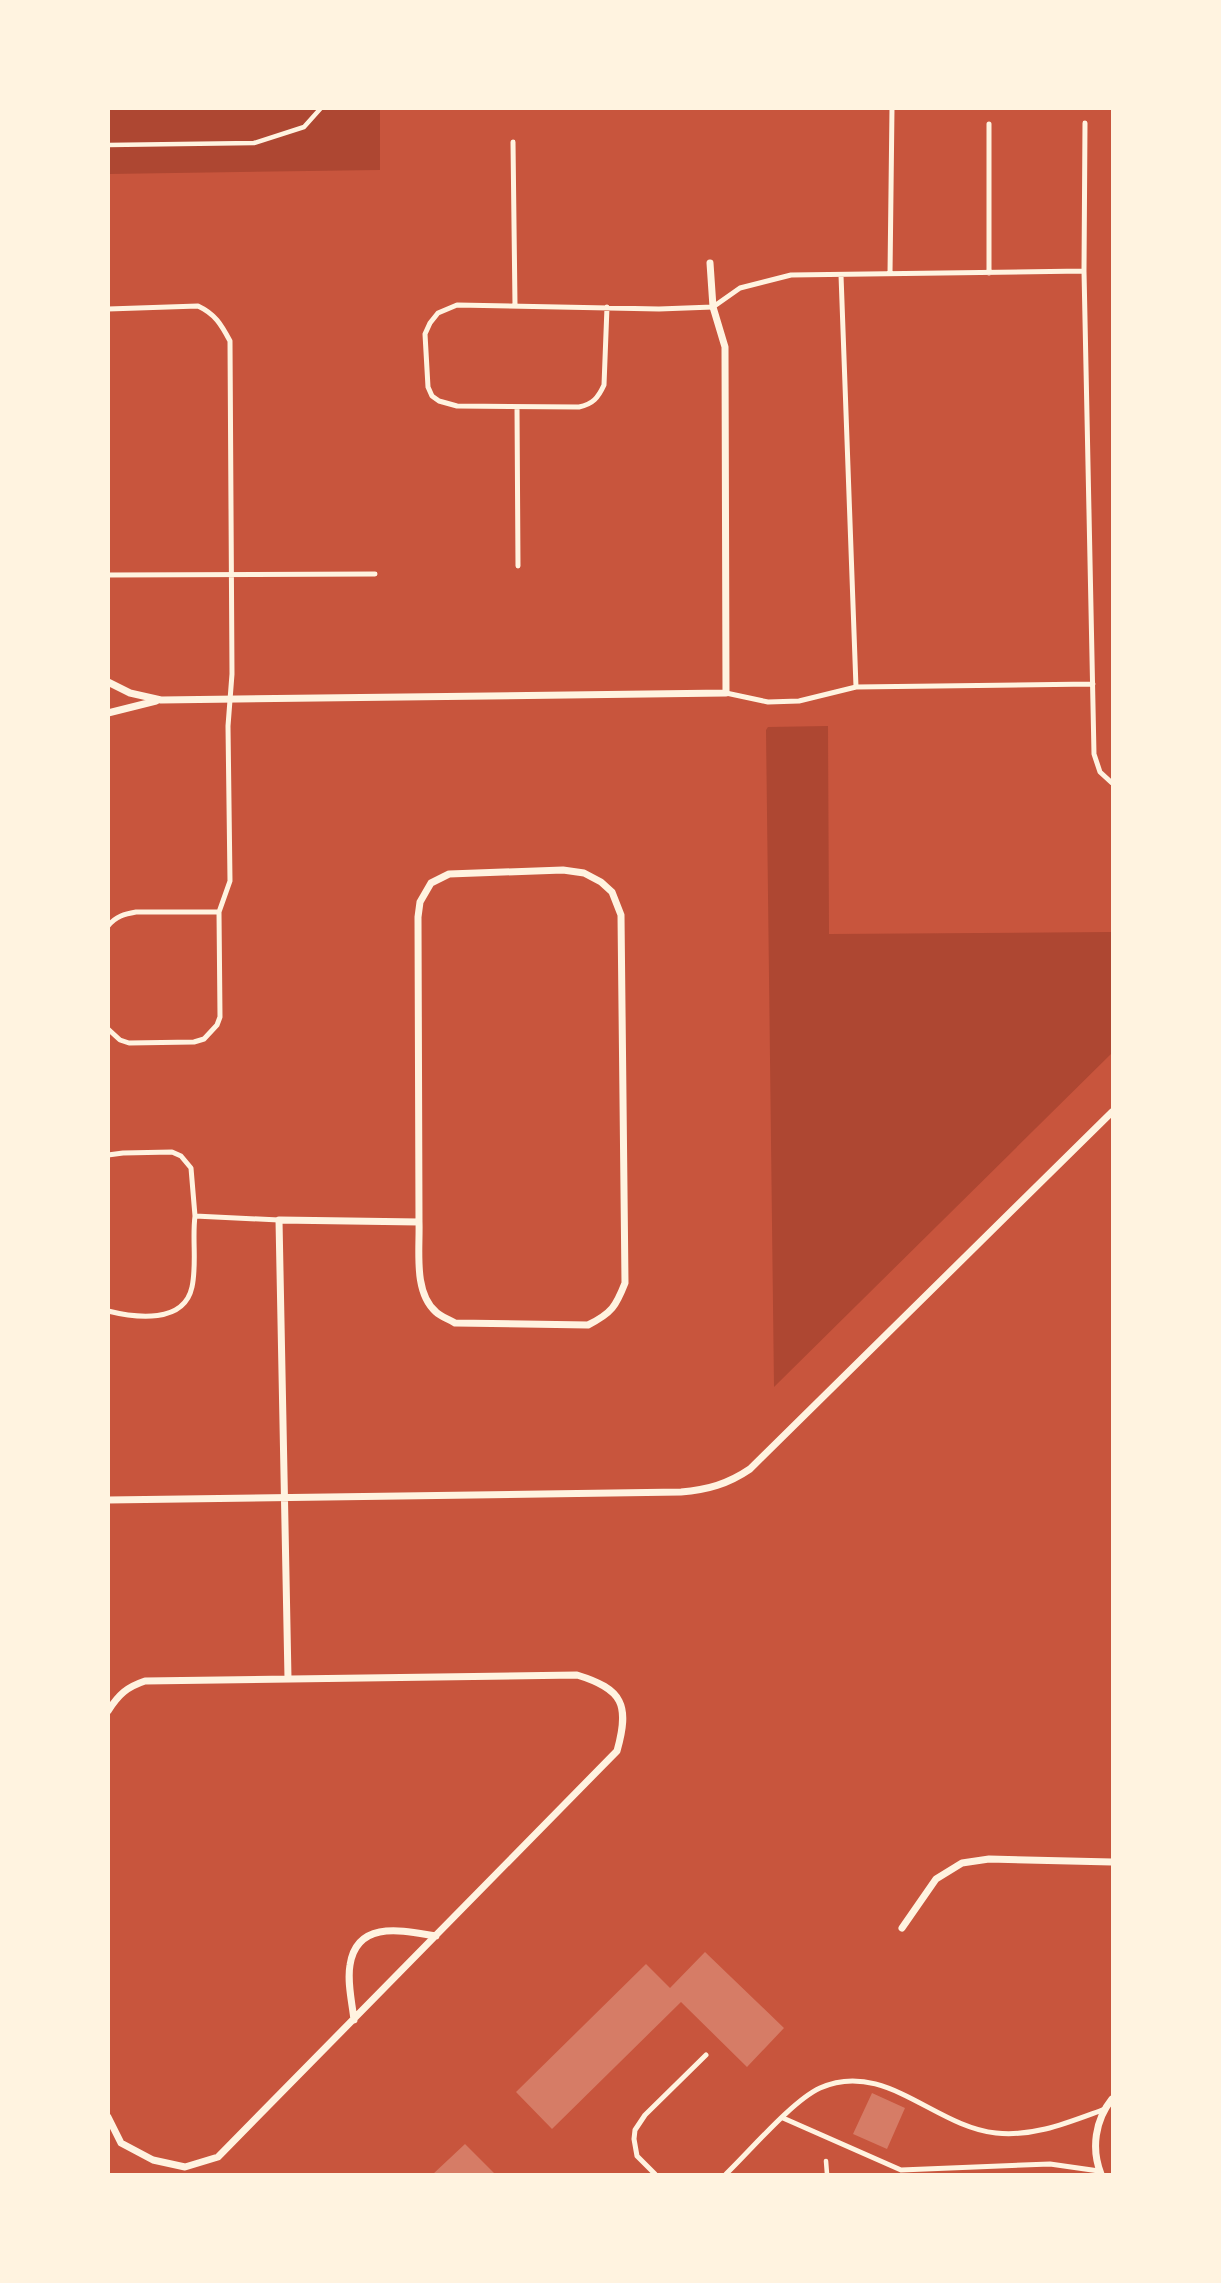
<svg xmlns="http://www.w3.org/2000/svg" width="1221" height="2283" font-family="Inter,sans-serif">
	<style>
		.green { fill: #ae4732 }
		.building { fill: #d67c66 }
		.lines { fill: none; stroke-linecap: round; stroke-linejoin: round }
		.path { stroke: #fff3e0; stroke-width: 4.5 }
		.service { stroke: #fff3e0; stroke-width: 5 }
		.minor { stroke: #fff3e0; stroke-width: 7 }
	</style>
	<rect width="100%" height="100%" fill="#c8553d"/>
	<path class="green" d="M 108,109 L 380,109 L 380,170 L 109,174 Z
		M 828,726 L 829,934 L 1112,932 L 1112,1053 L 774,1387 L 766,730 L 768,727 Z"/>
	<path class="building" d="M 705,1952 L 784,2028 L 747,2067 L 681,2002 L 552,2129 L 516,2092 L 646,1964 L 670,1988 Z
		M 872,2093 L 905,2108 L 887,2149 L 853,2134 Z
		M 465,2144 L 495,2174 L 433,2174 Z"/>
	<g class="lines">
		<path class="path" d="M 108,145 L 254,143 L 304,127 L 321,108
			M 826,2161 L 827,2174"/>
		<path class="service" d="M 1085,123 L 1084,271 L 1094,754 L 1100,772 L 1112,783
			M 513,142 L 515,305
			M 989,273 L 989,124
			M 890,274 L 892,108
			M 841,275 L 856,687 L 1093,684
			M 607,307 L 604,385 C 598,398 593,404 579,407 L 457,406 L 439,401 L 432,396 L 428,387 L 425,334 L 430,323 L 438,313 L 457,305 L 659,309 L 713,307 L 740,288 L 791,275 L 1084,271
			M 108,309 L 198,306 C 215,314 221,324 230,341 L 232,674 L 228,726 L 230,881 L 219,912
			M 517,407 L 518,566
			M 108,575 L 375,574
			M 726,693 L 768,702 L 799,701 L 856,687
			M 108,926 C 116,916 125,914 136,912 L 219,912 L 220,1017 L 217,1025 L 204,1039 L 194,1042 L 129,1043 L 120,1040 L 108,1029
			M 108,1155 L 123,1153 L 172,1152 L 181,1156 L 191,1168 L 195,1216
			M 108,1311 C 136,1318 184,1324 192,1287 C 197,1264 192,1239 195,1216 L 279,1220
			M 783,2118 L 901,2170 L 1050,2164 L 1099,2171
			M 655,2174 L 637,2156 L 634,2139 L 635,2130 L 645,2115 L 706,2055
			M 726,2174 C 750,2151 792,2101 820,2088 C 884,2059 935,2127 996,2133 C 1035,2137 1069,2122 1105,2109"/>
		<path class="minor" d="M 108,682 L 130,693 L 161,700 L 726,693 L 725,347 L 713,307 L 710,263
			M 108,713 L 156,701
			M 108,1500 L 681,1492 C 707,1490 728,1484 750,1469 L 1112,1112
			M 288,1678 L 279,1220 L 419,1222 C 420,1249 413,1292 436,1312 C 441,1317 449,1319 455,1323 L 588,1325 C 612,1313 616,1306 625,1283 L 621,915 L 612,892 L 601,882 L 584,873 L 563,870 L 449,874 L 431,883 L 420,902 L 418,917 L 419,1222
			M 108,1711 C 119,1694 127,1687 145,1681 L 577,1675 C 623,1689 630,1705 617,1751 L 218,2157 L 185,2167 L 153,2160 L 121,2143 L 108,2117
			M 902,1928 L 936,1879 L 962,1863 L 989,1859 L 1112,1862
			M 354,2020 C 352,2002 347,1982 350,1965 C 357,1919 404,1931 436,1936
			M 1101,2174 C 1091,2149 1095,2120 1112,2099"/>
	</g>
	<rect width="1221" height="2283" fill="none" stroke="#fff3e0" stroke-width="220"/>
</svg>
